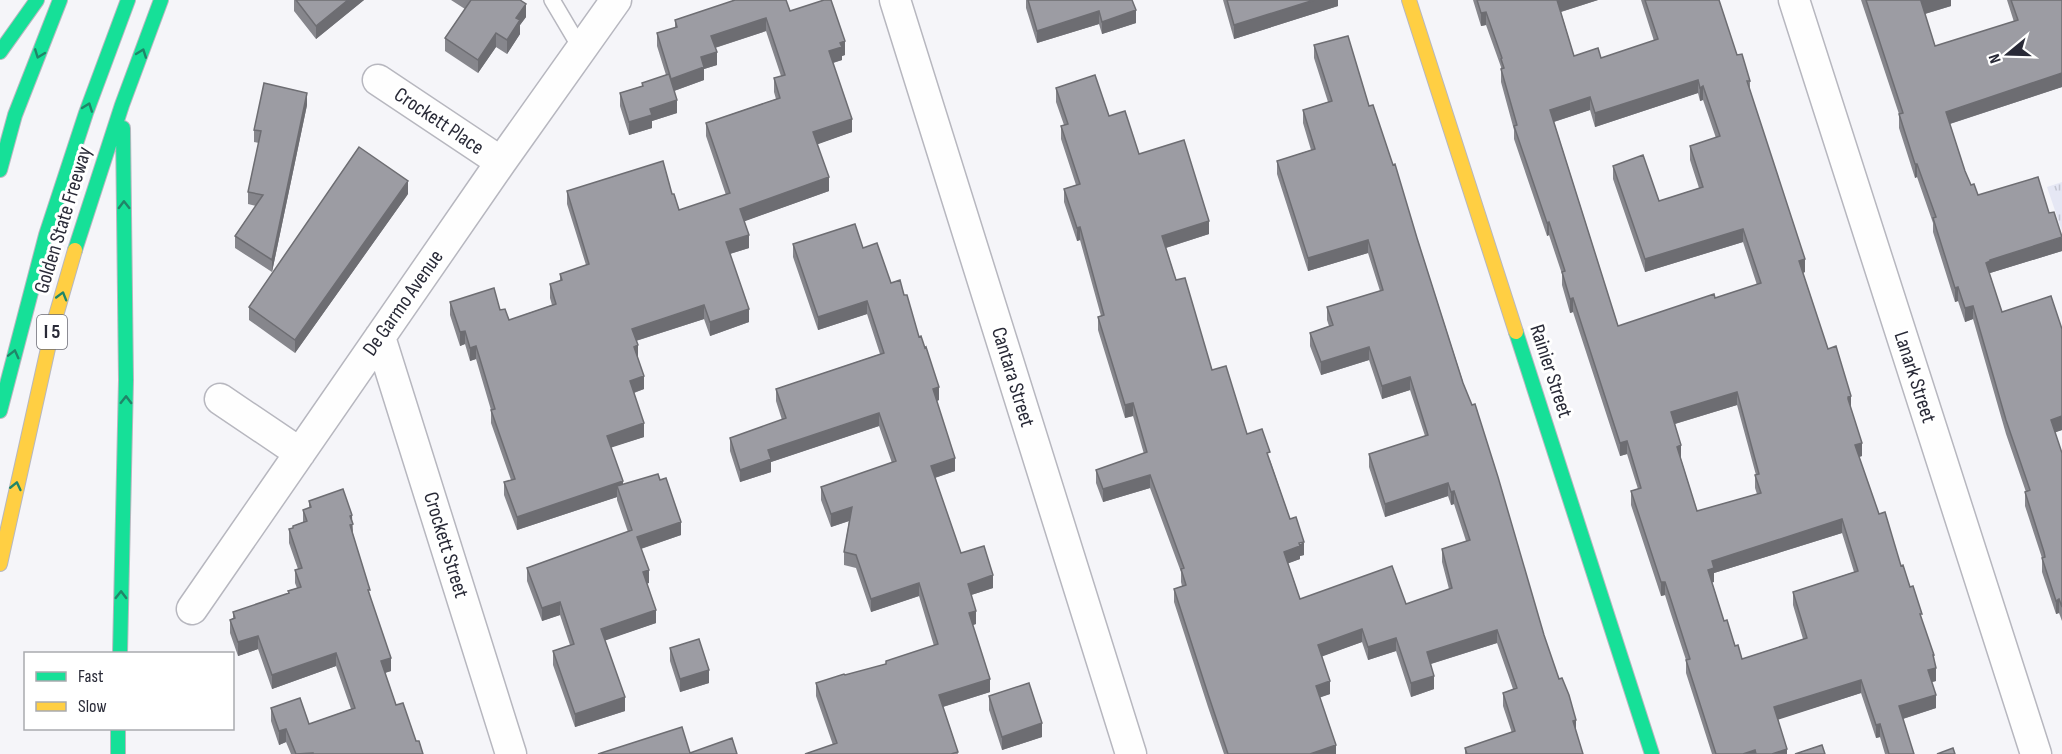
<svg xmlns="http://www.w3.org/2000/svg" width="2062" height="754" font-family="'Sofia Sans Condensed',sans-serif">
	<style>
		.grass { fill: url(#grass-tufts) }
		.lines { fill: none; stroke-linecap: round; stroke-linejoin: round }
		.lane-casing { stroke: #b7b7bf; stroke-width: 18 }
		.street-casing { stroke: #b7b7bf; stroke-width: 33 }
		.fast-casing { stroke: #b7b7bf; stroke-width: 16 }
		.slow-casing { stroke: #b7b7bf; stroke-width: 16 }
		.lane { stroke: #fefefe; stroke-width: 15 }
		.street { stroke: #fefefe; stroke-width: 30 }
		.fast { stroke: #16e098; stroke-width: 14 }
		.slow { stroke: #ffcf43; stroke-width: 14 }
		.wall { fill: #86868c; fill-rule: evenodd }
		.shaded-wall { fill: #6d6d72 }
		.building { fill: #9c9ca3; stroke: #6d6d72; stroke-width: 1.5; fill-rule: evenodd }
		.oneway { stroke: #208568 }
		.labels { text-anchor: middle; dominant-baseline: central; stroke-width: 6; stroke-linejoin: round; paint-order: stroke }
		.shield { fill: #fff; stroke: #696a73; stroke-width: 1.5 }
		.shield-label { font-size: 20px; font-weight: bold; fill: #292a37 }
		.street-label { font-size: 21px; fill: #292a37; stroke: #fff }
	</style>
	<defs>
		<pattern id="grass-tufts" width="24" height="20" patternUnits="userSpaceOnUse" patternTransform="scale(1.5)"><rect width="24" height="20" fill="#e5e7f4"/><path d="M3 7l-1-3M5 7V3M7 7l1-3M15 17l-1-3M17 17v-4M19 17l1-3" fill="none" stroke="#c4c6d2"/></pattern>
	</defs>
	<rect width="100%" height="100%" fill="#f5f5f9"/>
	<path class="grass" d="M 2062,182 L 2062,231 L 2047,187 Z"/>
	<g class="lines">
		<g class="lane-casing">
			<path id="lane" d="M 552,0 L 581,49"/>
		</g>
		<g class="street-casing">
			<path id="street" d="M 895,0 L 1131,754
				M 1794,0 L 2036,754
				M 378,80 L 501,162
				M 380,337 L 511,754
				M 220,399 L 300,453
				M 192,609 L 501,162 L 616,0"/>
		</g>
		<g class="fast-casing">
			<path id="fast" d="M 0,52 L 37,0
				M 0,170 L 15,115 L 60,0
				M 75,250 L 122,105 L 161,0
				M 1516,332 L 1652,754
				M 0,411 L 46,235 L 86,113 L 128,0
				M 120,654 L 126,380 L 123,128
				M 118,728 L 118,754"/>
		</g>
		<g class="slow-casing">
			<path id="slow" d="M 1409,0 L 1516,332
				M 0,564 L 53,326 L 75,250"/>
		</g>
		<use href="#lane" class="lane"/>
		<use href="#street" class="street"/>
		<use href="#fast" class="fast"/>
		<use href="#slow" class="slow"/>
	</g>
	<path class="wall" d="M 294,0 L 364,0 L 316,39 L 294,11 Z
		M 451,0 L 520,0 L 526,17 L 520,25 L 520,34 L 507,54 L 496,47 L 478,73 L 445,51 L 445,38 L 465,9 Z
		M 1026,0 L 1132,0 L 1136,23 L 1102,34 L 1099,24 L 1037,43 L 1026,8 Z
		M 1223,0 L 1338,0 L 1338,6 L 1234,39 Z
		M 1473,0 L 1598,0 L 1561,12 L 1574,56 L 1601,58 L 1654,41 L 1641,0 L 1719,0 L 1737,55 L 1750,81 L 1750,90 L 1805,272 L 1803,273 L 1828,349 L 1851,409 L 1862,456 L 1859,457 L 1879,514 L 1910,587 L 1922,620 L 1934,660 L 1936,681 L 1932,682 L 1936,708 L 1903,719 L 1914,754 L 1885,754 L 1880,737 L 1876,738 L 1861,693 L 1778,719 L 1787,754 L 1712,754 L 1686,673 L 1686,660 L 1670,611 L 1665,595 L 1661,596 L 1631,505 L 1631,491 L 1638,489 L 1627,454 L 1620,456 L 1573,312 L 1570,313 L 1562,285 L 1562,274 L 1549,235 L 1547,236 L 1514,139 L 1514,130 L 1501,82 L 1501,67 L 1486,25 L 1481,26 ZM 1698,93 L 1700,101 L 1703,100 L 1716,138 L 1690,146 L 1690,160 L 1699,188 L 1659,201 L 1613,166 L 1613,179 L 1645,272 L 1743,242 L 1757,285 L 1715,298 L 1618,326 L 1554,122 L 1590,110 L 1595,127 ZM 1737,405 L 1756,475 L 1755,475 L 1755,488 L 1757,494 L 1697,511 L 1681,459 L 1675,424 ZM 1842,533 L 1854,572 L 1793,592 L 1793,605 L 1803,639 L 1742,659 L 1724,621 L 1712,582 L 1714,582 L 1714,573 Z
		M 1861,0 L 1951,0 L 1951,6 L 1925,14 L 1935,46 L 2014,22 L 2007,0 L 2062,0 L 2062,87 L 1950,124 L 1965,171 L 1971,185 L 1978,195 L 2062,251 L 1990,273 L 1990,275 L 2002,312 L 2062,430 L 2055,432 L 2062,453 L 2062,621 L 2059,613 L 2056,614 L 2042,572 L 2042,558 L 2025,506 L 2025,492 L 2026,492 L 2006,434 L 1973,319 L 1965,322 L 1958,301 L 1955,302 L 1933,232 L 1933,223 L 1917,177 L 1915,178 L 1899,128 L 1899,114 Z
		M 790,11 L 845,55 L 842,56 L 842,60 L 833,63 L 852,132 L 817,144 L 829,191 L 744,221 L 749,248 L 730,254 L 749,322 L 710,336 L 704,319 L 636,341 L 638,358 L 644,389 L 634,393 L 644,437 L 611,447 L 623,485 L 681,535 L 641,549 L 649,583 L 647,583 L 656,623 L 605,640 L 625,711 L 575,727 L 553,665 L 553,651 L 570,645 L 560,615 L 542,621 L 527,581 L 527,568 L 628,532 L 617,500 L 617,497 L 517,530 L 504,495 L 504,482 L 511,480 L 491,423 L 491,410 L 476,359 L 470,361 L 465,344 L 460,346 L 450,315 L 450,302 L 500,310 L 509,320 L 552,305 L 550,298 L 550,284 L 560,281 L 560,274 L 586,265 L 567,204 L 567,191 L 672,194 L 679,210 L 726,195 L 706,136 L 706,123 L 776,99 L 774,92 L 774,78 L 781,76 L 766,31 L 715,48 L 717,65 L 704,69 L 704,80 L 674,91 L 677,113 L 652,121 L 652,128 L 629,135 L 620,106 L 620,93 L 642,86 L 642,83 L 666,75 L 657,46 L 657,33 L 675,28 L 675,20 Z
		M 1314,45 L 1369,106 L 1417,238 L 1544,635 L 1583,754 L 1465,754 L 1465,748 L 1512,733 L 1503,706 L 1503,693 L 1513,689 L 1497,643 L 1431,664 L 1434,689 L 1411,697 L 1396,651 L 1368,660 L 1362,642 L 1322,656 L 1330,694 L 1320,697 L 1336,754 L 1224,754 L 1208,707 L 1174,602 L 1174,589 L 1182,586 L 1181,582 L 1181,572 L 1150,488 L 1103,502 L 1096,483 L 1096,470 L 1144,454 L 1133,416 L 1125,418 L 1098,330 L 1098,317 L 1101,316 L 1080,240 L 1077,241 L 1064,202 L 1064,189 L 1076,185 L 1061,139 L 1061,126 L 1064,125 L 1056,102 L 1056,88 L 1109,116 L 1139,154 L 1209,234 L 1166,248 L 1176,280 L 1212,370 L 1247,434 L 1270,460 L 1290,519 L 1304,555 L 1300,556 L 1300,559 L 1288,563 L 1300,599 L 1406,604 L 1449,589 L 1442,562 L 1442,549 L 1466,541 L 1454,504 L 1451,505 L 1448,496 L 1385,517 L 1369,467 L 1369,454 L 1425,436 L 1410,390 L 1382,399 L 1369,360 L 1321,375 L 1310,346 L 1310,333 L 1329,326 L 1327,320 L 1327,307 L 1380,291 L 1368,253 L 1308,271 L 1277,174 L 1277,161 L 1311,150 L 1303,123 L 1303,110 L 1328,102 L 1314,58 Z
		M 307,105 L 272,272 L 235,248 L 235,236 L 256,206 L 248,204 L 248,192 L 259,143 L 254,142 L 254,130 Z
		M 408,194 L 295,353 L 249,320 L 249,307 Z
		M 793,244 L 863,248 L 891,283 L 939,400 L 937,401 L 955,471 L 935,478 L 961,553 L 993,588 L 971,595 L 976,624 L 973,625 L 990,692 L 943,707 L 958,754 L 833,745 L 816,696 L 816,683 L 886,664 L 934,646 L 919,596 L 871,612 L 856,568 L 844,565 L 844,552 L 849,521 L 831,527 L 821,500 L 821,487 L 892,463 L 879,426 L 771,462 L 771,472 L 740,482 L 730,451 L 730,438 L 782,420 L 776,401 L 776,389 L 880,354 L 867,314 L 818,330 L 793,257 Z
		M 309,501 L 352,522 L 353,534 L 391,671 L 385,673 L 396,705 L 423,754 L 291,754 L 286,742 L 279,745 L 271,721 L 271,708 L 309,724 L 351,709 L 336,666 L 272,689 L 258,649 L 238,656 L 230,633 L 230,620 L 233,618 L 233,612 L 288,594 L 288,591 L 297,588 L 295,583 L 295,570 L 298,569 L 289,543 L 289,529 L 293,528 L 293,526 L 303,522 L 303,510 L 309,508 Z
		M 670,648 L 709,683 L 680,692 L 670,661 Z
		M 989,696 L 1042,737 L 1002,750 L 989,710 Z"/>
	<path class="shaded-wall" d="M 348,0 L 364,0 L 316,39 L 316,26 Z
		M 1314,0 L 1338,0 L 1338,6 L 1234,39 L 1234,25 Z
		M 1557,0 L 1598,0 L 1557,13 Z
		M 1925,0 L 1951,0 L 1951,6 L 1921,15 L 1921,1 Z
		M 526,4 L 526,17 L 520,25 L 520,34 L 507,54 L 507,40 L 516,18 Z
		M 1136,10 L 1136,23 L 1102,34 L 1102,22 Z
		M 1099,11 L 1099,24 L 1037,43 L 1037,31 Z
		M 1486,12 L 1486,25 L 1481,26 L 1481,13 Z
		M 766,18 L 766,31 L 711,49 L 711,36 Z
		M 496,33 L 496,47 L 478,73 L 478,60 Z
		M 845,41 L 845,55 L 842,56 L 842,60 L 829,64 L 829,51 L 840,43 Z
		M 717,52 L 717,65 L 704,69 L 704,80 L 671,92 L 671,79 L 701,57 Z
		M 2062,73 L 2062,87 L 1946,125 L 1946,112 Z
		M 1698,80 L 1698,93 L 1595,127 L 1595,113 Z
		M 1703,86 L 1703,100 L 1700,101 L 1700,88 Z
		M 307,93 L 307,105 L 272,272 L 272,260 Z
		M 1590,97 L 1590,110 L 1550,123 L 1550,110 Z
		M 677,100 L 677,113 L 652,121 L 652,128 L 629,135 L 629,122 L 650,109 Z
		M 852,119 L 852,132 L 813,146 L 813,132 Z
		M 1915,164 L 1917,164 L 1917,177 L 1915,178 Z
		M 829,177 L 829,191 L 740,223 L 740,209 Z
		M 408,181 L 408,194 L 295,353 L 295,340 Z
		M 1209,221 L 1209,234 L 1162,249 L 1162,236 Z
		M 1549,222 L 1549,235 L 1547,236 L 1547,223 Z
		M 1080,227 L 1080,240 L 1077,241 L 1077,228 Z
		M 1743,229 L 1743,242 L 1645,272 L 1645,259 Z
		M 749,235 L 749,248 L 726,255 L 726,242 Z
		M 2062,237 L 2062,251 L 1990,273 L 1990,275 L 1986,263 L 1990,260 Z
		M 1368,240 L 1368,253 L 1308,271 L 1308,258 Z
		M 1805,259 L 1805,272 L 1799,274 L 1799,261 Z
		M 1958,287 L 1958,301 L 1955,302 L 1955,288 Z
		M 1573,298 L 1573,312 L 1570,313 L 1570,299 Z
		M 867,301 L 867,314 L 818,330 L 818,317 Z
		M 704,305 L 704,319 L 632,342 L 632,329 Z
		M 1973,306 L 1973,319 L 1965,322 L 1965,308 Z
		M 749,309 L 749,322 L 710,336 L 710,322 Z
		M 465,331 L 465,344 L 460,346 L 460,332 Z
		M 638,345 L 638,359 L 634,347 Z
		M 476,346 L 476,359 L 470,361 L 470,348 Z
		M 1369,347 L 1369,360 L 1321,375 L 1321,362 Z
		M 644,376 L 644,389 L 630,394 L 630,381 Z
		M 1410,377 L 1410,390 L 1382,399 L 1382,386 Z
		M 939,387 L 939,400 L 933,402 L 933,389 Z
		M 1737,392 L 1737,405 L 1671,425 L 1671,412 Z
		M 1851,396 L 1851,409 L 1848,413 L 1848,397 Z
		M 1133,403 L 1133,416 L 1125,418 L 1125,405 Z
		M 879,413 L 879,426 L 771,462 L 771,472 L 740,482 L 740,470 L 768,450 Z
		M 2062,416 L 2062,430 L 2051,434 L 2051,420 Z
		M 644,423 L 644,437 L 607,449 L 607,436 Z
		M 1627,441 L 1627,454 L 1620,456 L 1620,443 Z
		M 1862,443 L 1862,456 L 1855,458 L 1855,445 Z
		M 1681,445 L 1681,459 L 1677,460 L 1677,447 Z
		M 955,458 L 955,471 L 931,479 L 931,466 Z
		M 1150,475 L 1150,488 L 1103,502 L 1103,489 Z
		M 623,481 L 623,495 L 617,486 L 617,497 L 517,530 L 517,517 Z
		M 1448,483 L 1448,496 L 1385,517 L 1385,504 Z
		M 1454,491 L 1454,504 L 1451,505 L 1451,492 Z
		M 852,507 L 852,520 L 831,527 L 831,514 Z
		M 352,515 L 353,537 L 350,538 L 350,516 Z
		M 1842,519 L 1842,533 L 1714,573 L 1714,582 L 1708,584 L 1708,570 L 1712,561 Z
		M 681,522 L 681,535 L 637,550 L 637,537 Z
		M 1304,542 L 1304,555 L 1300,556 L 1300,559 L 1284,565 L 1284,552 Z
		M 649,570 L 649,583 L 643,585 L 643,572 Z
		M 993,575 L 993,588 L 968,596 L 968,584 Z
		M 1661,582 L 1665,582 L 1665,595 L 1661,596 Z
		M 919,583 L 919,596 L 871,612 L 871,599 Z
		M 2059,599 L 2059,613 L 2056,614 L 2056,601 Z
		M 560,602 L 560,615 L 542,621 L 542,608 Z
		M 656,610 L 656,623 L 601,642 L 601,629 Z
		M 976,611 L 976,624 L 969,626 L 969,613 Z
		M 1362,629 L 1362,642 L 1318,658 L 1318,645 Z
		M 1497,630 L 1497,643 L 1427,665 L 1427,652 Z
		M 258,636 L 258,649 L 238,656 L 238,642 Z
		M 1396,638 L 1396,651 L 1368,660 L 1368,647 Z
		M 336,653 L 336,666 L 272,689 L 272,675 Z
		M 391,658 L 391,671 L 381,674 L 381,661 Z
		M 1936,668 L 1936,681 L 1928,683 L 1928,670 Z
		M 709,670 L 709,683 L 680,692 L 680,679 Z
		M 1434,676 L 1434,689 L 1411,697 L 1411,683 Z
		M 990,679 L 990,692 L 939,708 L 939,695 Z
		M 1861,680 L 1861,693 L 1774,721 L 1774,707 Z
		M 1330,681 L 1330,694 L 1316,699 L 1316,686 Z
		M 1936,695 L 1936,708 L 1899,720 L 1899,706 Z
		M 625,697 L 625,711 L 575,727 L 575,714 Z
		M 1576,720 L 1576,733 L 1573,721 Z
		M 1042,723 L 1042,737 L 1002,750 L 1002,737 Z
		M 1880,724 L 1880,737 L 1876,738 L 1876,725 Z
		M 286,729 L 286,742 L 279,745 L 279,731 Z
		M 1336,745 L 1336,754 L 1310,754 Z
		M 1787,749 L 1787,754 L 1772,754 Z
		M 1755,750 L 1755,754 L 1743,754 Z"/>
	<path class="building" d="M 296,0 L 348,0 L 316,26 Z
		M 471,0 L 520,0 L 526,4 L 516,18 L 520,20 L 507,40 L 496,33 L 478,60 L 445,38 Z
		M 735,0 L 786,0 L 790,11 L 824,0 L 831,0 L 845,41 L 840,43 L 842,47 L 829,51 L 852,119 L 813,132 L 829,177 L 740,209 L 749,235 L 726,242 L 749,309 L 710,322 L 704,305 L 632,329 L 638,345 L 634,347 L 644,376 L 630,381 L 644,423 L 607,436 L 623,481 L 517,517 L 504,482 L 515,479 L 491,410 L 495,409 L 476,346 L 470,348 L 465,331 L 460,332 L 450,302 L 494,288 L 500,310 L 505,309 L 509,320 L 556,304 L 550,284 L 562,280 L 560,274 L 589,264 L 567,191 L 663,161 L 672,194 L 674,194 L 679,210 L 730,193 L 706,123 L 780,98 L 774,78 L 785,75 L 766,18 L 711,36 L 717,52 L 701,57 L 704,67 L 671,79 L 657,33 L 677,27 L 675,20 Z
		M 1028,0 L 1132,0 L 1136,10 L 1102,22 L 1099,11 L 1037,31 Z
		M 1227,0 L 1314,0 L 1234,25 Z
		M 1477,0 L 1557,0 L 1574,56 L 1598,48 L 1601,58 L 1658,39 L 1645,0 L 1719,0 L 1737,55 L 1742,54 L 1750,81 L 1747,81 L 1805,259 L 1799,261 L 1828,349 L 1836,346 L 1851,396 L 1848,397 L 1848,399 L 1862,443 L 1855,445 L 1879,514 L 1885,512 L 1901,566 L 1903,565 L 1910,587 L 1913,586 L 1922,614 L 1920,614 L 1934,655 L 1933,655 L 1936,668 L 1928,670 L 1936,695 L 1899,706 L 1914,754 L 1889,754 L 1880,724 L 1876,725 L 1861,680 L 1774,707 L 1787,749 L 1772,754 L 1756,754 L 1755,750 L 1743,754 L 1716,754 L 1686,660 L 1690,659 L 1670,597 L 1665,582 L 1661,582 L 1631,491 L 1641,488 L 1627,441 L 1620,443 L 1573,298 L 1570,299 L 1562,272 L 1565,271 L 1549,222 L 1547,223 L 1514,126 L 1517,125 L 1501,69 L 1504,68 L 1501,59 L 1502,58 L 1486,12 L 1481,13 ZM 1698,80 L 1700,88 L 1703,86 L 1720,136 L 1690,146 L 1703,187 L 1659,201 L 1643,155 L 1613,166 L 1645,259 L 1743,229 L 1761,283 L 1715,298 L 1714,294 L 1618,326 L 1550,110 L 1590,97 L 1595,113 ZM 1737,392 L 1759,474 L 1755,475 L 1761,493 L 1697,511 L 1677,447 L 1681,445 L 1671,412 ZM 1842,519 L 1858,571 L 1793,592 L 1807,638 L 1742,659 L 1738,645 L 1735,646 L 1727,620 L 1724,621 L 1708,570 L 1714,568 L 1712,561 Z
		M 1866,0 L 1925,0 L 1921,1 L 1935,46 L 2018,20 L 2011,0 L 2062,0 L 2062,73 L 1946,112 L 1965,171 L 1971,185 L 1974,184 L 1978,195 L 2038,177 L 2049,213 L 2054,212 L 2062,237 L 1990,260 L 1990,261 L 1986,263 L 2002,312 L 2051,296 L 2062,329 L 2062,416 L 2051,420 L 2062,453 L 2062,607 L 2059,599 L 2056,601 L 2042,558 L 2045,557 L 2044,552 L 2025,492 L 2030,490 L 2006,420 L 1973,306 L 1965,308 L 1958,287 L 1955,288 L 1933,218 L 1936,217 L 1917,164 L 1915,164 L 1899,114 L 1903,113 Z
		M 1348,36 L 1369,106 L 1373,105 L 1393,165 L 1395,164 L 1417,238 L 1463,383 L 1472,405 L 1475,404 L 1498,477 L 1544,635 L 1559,679 L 1562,678 L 1569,695 L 1576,720 L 1573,721 L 1583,754 L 1467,754 L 1465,748 L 1515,731 L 1503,693 L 1517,688 L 1497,630 L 1427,652 L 1434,676 L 1411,683 L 1396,638 L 1368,647 L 1362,629 L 1318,645 L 1330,681 L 1316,686 L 1336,745 L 1310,754 L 1228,754 L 1208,694 L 1174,589 L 1186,585 L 1181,569 L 1184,568 L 1150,475 L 1103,489 L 1096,470 L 1147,452 L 1133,403 L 1125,405 L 1098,317 L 1104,315 L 1080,227 L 1077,228 L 1064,189 L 1080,184 L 1061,126 L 1068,124 L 1056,88 L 1095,75 L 1109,116 L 1125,111 L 1139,154 L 1184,140 L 1209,221 L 1162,236 L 1176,280 L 1185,278 L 1212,370 L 1226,366 L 1247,434 L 1262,429 L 1270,452 L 1267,453 L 1290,519 L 1296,517 L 1304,542 L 1299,543 L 1300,546 L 1284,552 L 1300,599 L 1392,566 L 1406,604 L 1452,588 L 1442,549 L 1470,540 L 1454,491 L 1451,492 L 1448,483 L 1385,504 L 1369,454 L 1428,435 L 1410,377 L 1382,386 L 1369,347 L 1321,362 L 1310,333 L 1333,325 L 1327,307 L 1383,290 L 1368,240 L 1308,258 L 1277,161 L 1315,149 L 1303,110 L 1332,101 L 1314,45 Z
		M 669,74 L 677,100 L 650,109 L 652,115 L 629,122 L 620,93 L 643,86 L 642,83 Z
		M 264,83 L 307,93 L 272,260 L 235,236 L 263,195 L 248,192 L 261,131 L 254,130 Z
		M 359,147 L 408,181 L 295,340 L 249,307 Z
		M 855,224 L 863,248 L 877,243 L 891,283 L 900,280 L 904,295 L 907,295 L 919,337 L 921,336 L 925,348 L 926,347 L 939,387 L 933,389 L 955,458 L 931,466 L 961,553 L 984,546 L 993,575 L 968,584 L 976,611 L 969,613 L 990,679 L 939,695 L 958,752 L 951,754 L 805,754 L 837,743 L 816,683 L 844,674 L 845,675 L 886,664 L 886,661 L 938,644 L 919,583 L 871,599 L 856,555 L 844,552 L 852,507 L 831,514 L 821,487 L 896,461 L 879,413 L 768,450 L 771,459 L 740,470 L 730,438 L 786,418 L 776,389 L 884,353 L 867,301 L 818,317 L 793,244 Z
		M 658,474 L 660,480 L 666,478 L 681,522 L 637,537 L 649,570 L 643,572 L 656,610 L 601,629 L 625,697 L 575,714 L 553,651 L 574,644 L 560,602 L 542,608 L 527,568 L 632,530 L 617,486 Z
		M 343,489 L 352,515 L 350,516 L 353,524 L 350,525 L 370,590 L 368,590 L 391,658 L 381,661 L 396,705 L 403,703 L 416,741 L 419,741 L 423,754 L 313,754 L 313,753 L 296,754 L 286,729 L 279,731 L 271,708 L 300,698 L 309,724 L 355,708 L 336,653 L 272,675 L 258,636 L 238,642 L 230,620 L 235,618 L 233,612 L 289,593 L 288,591 L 301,587 L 295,570 L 302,568 L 289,529 L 293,528 L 293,526 L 307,521 L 303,510 L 311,507 L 309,501 Z
		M 699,639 L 709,670 L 680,679 L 670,648 Z
		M 1029,683 L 1042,723 L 1002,737 L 989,696 Z
		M 682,727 L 690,753 L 732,738 L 737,754 L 598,754 Z
		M 1822,745 L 1825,754 L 1795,754 Z
		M 1953,748 L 1955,754 L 1937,754 Z"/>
	<defs><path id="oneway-chevron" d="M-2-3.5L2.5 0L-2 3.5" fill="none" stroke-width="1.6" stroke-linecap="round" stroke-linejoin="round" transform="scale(1.5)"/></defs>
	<g class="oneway">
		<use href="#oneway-chevron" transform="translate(142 53) rotate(-70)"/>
		<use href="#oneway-chevron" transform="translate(39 54) rotate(111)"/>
		<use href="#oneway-chevron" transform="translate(88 107) rotate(-70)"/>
		<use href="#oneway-chevron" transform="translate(124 205) rotate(-91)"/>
		<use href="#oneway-chevron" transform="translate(62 296) rotate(-74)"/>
		<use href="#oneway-chevron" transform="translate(14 354) rotate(-76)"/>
		<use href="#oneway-chevron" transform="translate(126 400) rotate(-89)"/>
		<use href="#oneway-chevron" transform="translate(16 486) rotate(-77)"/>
		<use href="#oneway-chevron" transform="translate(121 595) rotate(-89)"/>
	</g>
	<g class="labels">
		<rect class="shield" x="37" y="315" width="30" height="34" rx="4.5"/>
		<g class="shield-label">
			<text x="52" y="332">I 5</text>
		</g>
		<g class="street-label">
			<text transform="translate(439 121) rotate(34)">Crockett Place</text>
			<text transform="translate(63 220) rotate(-73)">Golden State Freeway</text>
			<text transform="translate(403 303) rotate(-55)">De Garmo Avenue</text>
			<text transform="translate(1551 371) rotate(72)">Rainier Street</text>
			<text transform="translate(1013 377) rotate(73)">Cantara Street</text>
			<text transform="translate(1915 377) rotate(72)">Lanark Street</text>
			<text transform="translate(446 545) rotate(73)">Crockett Street</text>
		</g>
	</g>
	<rect x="24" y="652" width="210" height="78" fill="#ffffff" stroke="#a9aaaf" stroke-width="1.5"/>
	<rect x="36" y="672" width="30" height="9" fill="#16e098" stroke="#a9aaaf" stroke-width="1.5"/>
	<text x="78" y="682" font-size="18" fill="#292a37">Fast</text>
	<rect x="36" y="702" width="30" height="9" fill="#ffcf43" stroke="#a9aaaf" stroke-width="1.5"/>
	<text x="78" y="712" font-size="18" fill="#292a37">Slow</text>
	<g transform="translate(2008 54) rotate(251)" stroke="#ffffff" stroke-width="4.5" paint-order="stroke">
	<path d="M0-4.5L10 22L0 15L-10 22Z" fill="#292a37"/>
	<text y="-9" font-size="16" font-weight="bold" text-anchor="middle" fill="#292a37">N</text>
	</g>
</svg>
